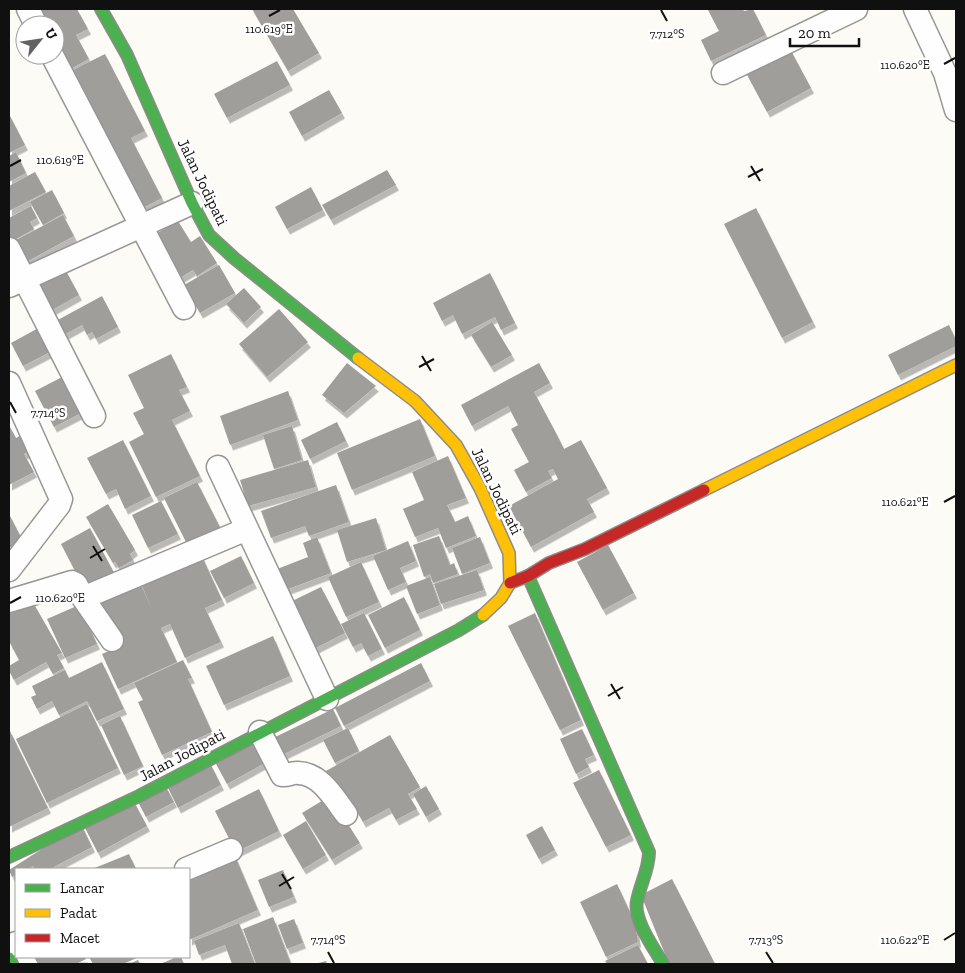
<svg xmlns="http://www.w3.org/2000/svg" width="965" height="973" font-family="'Zilla Slab',serif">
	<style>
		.building { fill: #a09e9b; filter: url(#shadow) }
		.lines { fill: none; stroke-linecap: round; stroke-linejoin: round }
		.street-casing { stroke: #969694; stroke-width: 25 }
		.fast-casing { stroke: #8d8c8a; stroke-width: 14 }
		.slow-casing { stroke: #8d8c8a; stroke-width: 14 }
		.jam-casing { stroke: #8d8c8a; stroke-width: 14 }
		.street { stroke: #fffefe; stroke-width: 22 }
		.fast { stroke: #4caf50; stroke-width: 11 }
		.slow { stroke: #ffc107; stroke-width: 11 }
		.jam { stroke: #c62828; stroke-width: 11 }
		.ticks { fill: none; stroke: #101010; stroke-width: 2 }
		.labels { text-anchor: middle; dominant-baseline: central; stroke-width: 5; stroke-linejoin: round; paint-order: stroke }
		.street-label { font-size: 16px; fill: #101010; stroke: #fff }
		.ticks-label { font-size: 12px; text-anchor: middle; fill: #101010; stroke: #fff; stroke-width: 5; stroke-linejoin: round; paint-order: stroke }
	</style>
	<defs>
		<filter id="shadow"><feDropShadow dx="3" dy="5.5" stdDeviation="0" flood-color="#0004"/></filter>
	</defs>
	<rect width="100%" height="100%" fill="#fcfbf6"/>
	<path class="building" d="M 32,9 L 77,9 L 88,29 L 76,35 L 89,59 L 65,72 L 55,52 L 55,25 L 41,25 Z
		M 252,9 L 293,9 L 319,53 L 288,71 Z
		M 711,9 L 743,9 L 744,11 L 753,9 L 766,35 L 711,61 L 701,40 L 719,31 L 708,10 Z
		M 789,47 L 811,88 L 767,112 L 745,71 Z
		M 105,54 L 145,131 L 131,138 L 162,198 L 139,210 L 67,73 Z
		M 277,61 L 290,85 L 227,118 L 214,94 Z
		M 329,90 L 342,113 L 302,136 L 289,112 Z
		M 9,114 L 25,145 L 9,153 Z
		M 16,152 L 26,173 L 9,182 L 9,156 Z
		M 387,170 L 396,185 L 331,220 L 322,205 Z
		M 35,172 L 46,192 L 9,211 L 9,186 Z
		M 311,187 L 323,210 L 287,229 L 275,207 Z
		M 52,190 L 64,213 L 43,225 L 30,202 Z
		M 31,206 L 37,218 L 30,222 L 34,229 L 9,243 L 9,218 Z
		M 756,208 L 813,322 L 782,338 L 724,224 Z
		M 63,215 L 74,236 L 19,266 L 9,244 Z
		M 178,221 L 191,242 L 200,236 L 217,263 L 197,276 L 193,270 L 180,278 L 154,235 Z
		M 219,265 L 235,293 L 200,313 L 184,285 Z
		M 66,271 L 79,295 L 45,314 L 32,289 Z
		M 490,273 L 515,323 L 501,330 L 495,317 L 462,334 L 453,315 L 442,321 L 433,303 Z
		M 244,288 L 261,307 L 244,323 L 226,304 Z
		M 102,296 L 118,327 L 96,339 L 92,332 L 87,335 L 82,325 L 62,336 L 54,322 Z
		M 279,309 L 308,342 L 267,377 L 239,344 Z
		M 492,322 L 512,355 L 491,367 L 471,335 Z
		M 949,325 L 956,340 L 956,346 L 898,375 L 888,355 Z
		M 42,326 L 54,350 L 23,366 L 11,343 Z
		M 171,354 L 187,387 L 179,390 L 190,411 L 172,420 L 200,476 L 156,497 L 129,442 L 144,434 L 133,413 L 144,408 L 128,375 Z
		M 347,363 L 376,386 L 344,413 L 322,395 Z
		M 539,363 L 550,383 L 534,392 L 556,433 L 564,449 L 581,440 L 607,488 L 587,499 L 594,512 L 531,547 L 509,506 L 558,479 L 553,469 L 548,471 L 552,478 L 526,492 L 514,470 L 529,462 L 511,429 L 518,425 L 508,406 L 472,426 L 461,405 Z
		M 68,374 L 87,410 L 54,427 L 35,391 Z
		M 288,391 L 298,420 L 230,445 L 220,416 Z
		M 420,419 L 435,456 L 352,490 L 337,453 Z
		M 337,422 L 346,441 L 310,459 L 301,440 Z
		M 292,426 L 302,460 L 274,469 L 263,435 Z
		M 10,427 L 16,438 L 25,433 L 34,449 L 24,454 L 34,472 L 9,485 L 9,428 Z
		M 123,440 L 151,496 L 125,509 L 116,489 L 106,494 L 87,458 Z
		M 448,456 L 466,498 L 447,505 L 455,522 L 468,516 L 476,536 L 446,548 L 438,528 L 415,537 L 403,509 L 424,500 L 412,472 Z
		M 308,460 L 316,487 L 248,506 L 240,480 Z
		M 197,482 L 223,533 L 190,550 L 164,498 Z
		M 336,485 L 349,522 L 309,536 L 305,526 L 271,538 L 261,511 Z
		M 161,501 L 178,534 L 148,548 L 132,515 Z
		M 108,504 L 135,550 L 130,554 L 133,560 L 119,568 L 115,562 L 113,563 L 86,517 Z
		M 9,514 L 23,541 L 9,548 Z
		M 376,518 L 386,550 L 347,562 L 337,530 Z
		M 90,528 L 118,580 L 88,596 L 61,544 Z
		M 439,536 L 450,565 L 454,563 L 458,574 L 433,583 L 430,574 L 424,577 L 413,545 Z
		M 317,537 L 331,573 L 280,592 L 272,571 L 308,557 L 303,543 Z
		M 480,537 L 490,563 L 462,574 L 452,548 Z
		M 408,541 L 416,561 L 400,568 L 406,582 L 388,590 L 373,556 Z
		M 608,545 L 634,593 L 603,610 L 577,562 Z
		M 200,552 L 222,600 L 205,608 L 221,642 L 185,658 L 170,624 L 161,628 L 177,662 L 118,689 L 102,654 L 120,646 L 97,596 L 138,578 L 154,614 L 139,579 Z
		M 241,556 L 254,583 L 224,598 L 210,571 Z
		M 361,562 L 379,602 L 346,617 L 328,577 Z
		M 477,570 L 484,590 L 441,604 L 434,584 Z
		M 430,577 L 440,605 L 417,614 L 406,586 Z
		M 321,587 L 345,633 L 312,650 L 288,603 Z
		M 404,597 L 420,630 L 385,648 L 368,615 Z
		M 31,599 L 62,653 L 57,655 L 64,668 L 53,674 L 46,662 L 14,680 L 9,671 L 9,666 L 19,660 L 10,643 L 9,644 L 9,606 Z
		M 79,605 L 97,644 L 65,658 L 47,619 Z
		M 364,613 L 382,649 L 368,656 L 361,643 L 353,647 L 341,624 Z
		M 535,613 L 581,720 L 560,730 L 508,626 Z
		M 273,636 L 290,676 L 224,705 L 206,666 Z
		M 183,660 L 192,678 L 188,679 L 212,732 L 162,755 L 138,702 L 143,700 L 134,683 Z
		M 102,662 L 124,709 L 97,721 L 87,701 L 59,715 L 52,701 L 37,709 L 31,697 L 36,695 L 32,686 L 65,670 L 69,678 Z
		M 421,663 L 430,681 L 344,726 L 335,708 Z
		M 87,704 L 118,768 L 47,803 L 16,739 Z
		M 333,709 L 341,726 L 276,758 L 267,741 Z
		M 120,716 L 143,766 L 124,775 L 101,725 Z
		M 348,728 L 359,751 L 335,763 L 323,740 Z
		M 9,729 L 48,808 L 9,827 Z
		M 582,729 L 594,755 L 585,759 L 589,767 L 576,774 L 560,739 Z
		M 390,735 L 420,787 L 408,794 L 417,809 L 396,820 L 389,808 L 363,822 L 350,799 L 344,803 L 326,771 Z
		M 252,743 L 263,764 L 227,784 L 215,762 Z
		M 210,763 L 221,785 L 178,808 L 167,786 Z
		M 599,770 L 631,835 L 606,847 L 573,783 Z
		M 165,785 L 174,802 L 146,817 L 137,800 Z
		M 426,786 L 439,809 L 426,817 L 413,794 Z
		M 259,789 L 279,831 L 236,852 L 215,811 Z
		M 330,796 L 360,843 L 332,860 L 302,813 Z
		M 133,800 L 147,826 L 98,853 L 84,826 Z
		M 306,821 L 326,855 L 303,869 L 283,835 Z
		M 81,824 L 92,847 L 50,869 L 35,869 L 33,866 L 27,869 L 16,869 L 16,875 L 12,877 L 9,870 Z
		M 542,826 L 555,850 L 539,859 L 526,835 Z
		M 129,854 L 136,869 L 92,869 L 112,861 Z
		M 235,856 L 258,910 L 189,940 L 189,876 Z
		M 283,870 L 294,897 L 269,907 L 258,880 Z
		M 672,879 L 715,964 L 669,964 L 641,895 Z
		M 617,884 L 635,923 L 638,942 L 606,957 L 580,902 Z
		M 273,917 L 291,964 L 256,964 L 243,929 Z
		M 294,919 L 303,943 L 287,949 L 278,925 Z
		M 239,923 L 255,964 L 232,964 L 225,945 L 199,955 L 194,941 Z
		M 638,945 L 648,964 L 607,964 L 605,961 Z
		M 34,957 L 85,957 L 86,959 L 76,964 L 38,964 Z
		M 89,957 L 139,957 L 123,964 L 93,964 Z
		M 177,957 L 181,957 L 184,964 L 160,964 Z
		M 138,960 L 140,964 L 129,964 Z
		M 326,961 L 327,964 L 315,964 Z"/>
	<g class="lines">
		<g class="street-casing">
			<path id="street" d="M 28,9 L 36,25
				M 915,9 L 945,73 L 956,110
				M 52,55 L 184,308
				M 723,73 L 856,9
				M 9,249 L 94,416
				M 9,286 L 192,203
				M 9,383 L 61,499 L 59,505 L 9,570
				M 218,467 L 327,699
				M 83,598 L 247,529
				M 9,601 L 72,582 L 76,584 L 83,598 L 112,640
				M 260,732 L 282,775 C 288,776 292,772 298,773 C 320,773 334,798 346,814
				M 186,869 L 231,850
				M 9,946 L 16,943"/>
		</g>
		<g class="fast-casing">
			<path id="fast" d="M 101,9 L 127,55 L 192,203 L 209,235 L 234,258 L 358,358
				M 528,576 L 649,852 C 649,870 640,884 637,901 C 633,920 654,948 663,964
				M 9,857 L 139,796 L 459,630 L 483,615
				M 9,958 L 12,964"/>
		</g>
		<g class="slow-casing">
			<path id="slow" d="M 358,358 L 415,401 L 456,445 L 480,488 L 509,553 L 510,583 L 501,598 L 483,615
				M 704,490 L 956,365"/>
		</g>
		<g class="jam-casing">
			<path id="jam" d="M 510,583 L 528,576 L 549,563 L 585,549 L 704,490"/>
		</g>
		<use href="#street" class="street"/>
		<use href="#fast" class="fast"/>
		<use href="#slow" class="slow"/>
		<use href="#jam" class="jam"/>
	</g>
	<path class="ticks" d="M 661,10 L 667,21M 269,16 L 280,10M 944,64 L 955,58M 10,166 L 21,160M 751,166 L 760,181M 748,177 L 763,169M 422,356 L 431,371M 419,367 L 434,359M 10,402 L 16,413M 944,502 L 955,496M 93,546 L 102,561M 90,558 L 105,549M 10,603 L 21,597M 611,684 L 620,699M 608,696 L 623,687M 282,874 L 291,889M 279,886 L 294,877M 944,940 L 955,933M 328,952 L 334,963M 766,952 L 773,963"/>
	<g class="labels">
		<g class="street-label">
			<text transform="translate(203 182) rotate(64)">Jalan Jodipati</text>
			<text transform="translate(497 491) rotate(64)">Jalan Jodipati</text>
			<text transform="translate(182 755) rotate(-28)">Jalan Jodipati</text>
		</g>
	</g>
	<g class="ticks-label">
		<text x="269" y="33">110.619°E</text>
		<text x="667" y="38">7.712°S</text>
		<text x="905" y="69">110.620°E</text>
		<text x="60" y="164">110.619°E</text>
		<text x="48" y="417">7.714°S</text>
		<text x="905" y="506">110.621°E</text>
		<text x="60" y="602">110.620°E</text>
		<text x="905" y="944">110.622°E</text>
		<text x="328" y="944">7.714°S</text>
		<text x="766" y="944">7.713°S</text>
	</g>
	<rect width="965" height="973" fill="none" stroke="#101010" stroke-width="20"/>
	<rect x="15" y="868" width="175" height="90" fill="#ffffff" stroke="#9f9f9f"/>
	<rect x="25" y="884" width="25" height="8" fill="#4caf50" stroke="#9f9f9f"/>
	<text x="60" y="893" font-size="15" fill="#101010">Lancar</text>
	<rect x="25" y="909" width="25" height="8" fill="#ffc107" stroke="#9f9f9f"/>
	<text x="60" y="918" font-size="15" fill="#101010">Padat</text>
	<rect x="25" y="934" width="25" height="8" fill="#c62828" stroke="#9f9f9f"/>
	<text x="60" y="943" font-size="15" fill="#101010">Macet</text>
	<g transform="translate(40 40) rotate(60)"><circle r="24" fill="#ffffff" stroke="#9f9f9f"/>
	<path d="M0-4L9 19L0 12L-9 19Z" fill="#636260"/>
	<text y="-8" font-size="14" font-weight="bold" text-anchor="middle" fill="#101010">U</text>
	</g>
	<path d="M790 38v8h69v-8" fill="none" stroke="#101010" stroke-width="2.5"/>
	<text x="798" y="38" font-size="15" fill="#101010" stroke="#ffffff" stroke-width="4" paint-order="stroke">20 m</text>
</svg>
